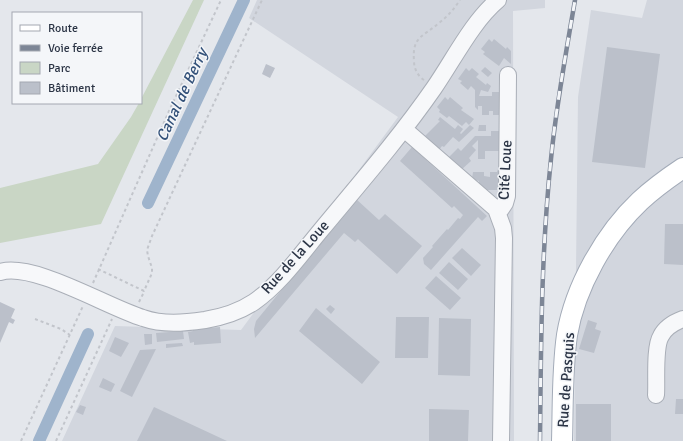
<svg xmlns="http://www.w3.org/2000/svg" width="683" height="441" font-family="Signika,sans-serif">
	<style>
		.built { fill: #d2d6de }
		.green { fill: #c9d6c5 }
		.lines { fill: none; stroke-linecap: round; stroke-linejoin: round }
		.canal { stroke: #9fb4cc; stroke-width: 12 }
		.building { fill: #bbc0ca }
		.minor-casing { stroke: #a9aeb7; stroke-width: 18 }
		.major-casing { stroke: #a3abb8; stroke-width: 22 }
		.path { stroke: #c2c5cb; stroke-width: 2; stroke-dasharray: 3 3; stroke-linecap: butt }
		.minor { stroke: #f7f8fa; stroke-width: 16 }
		.major { stroke: #fff; stroke-width: 20 }
		.rail-casing { stroke: #7d8696; stroke-width: 4.5 }
		.rail { stroke: #f4f6f9; stroke-width: 3; stroke-dasharray: 9; stroke-linecap: butt }
		.labels { text-anchor: middle; dominant-baseline: central; stroke-width: 3; stroke-linejoin: round; paint-order: stroke }
		.street-label { font-size: 15px; fill: #2b3445; stroke: #f4f6f9 }
		.water-label { font-size: 16px; font-style: italic; fill: #34527a; stroke: #f4f6f9 }
	</style>
	<rect width="100%" height="100%" fill="#e4e7ec"/>
	<path class="built" d="M 257,0 L 545,0 L 545,8 L 513,11 L 514,441 L 62,441 L 115,326 L 241,330 L 398,117 L 249,18 Z
		M 647,0 L 683,0 L 683,441 L 574,441 L 578,97 L 591,10 L 642,18 Z"/>
	<path class="green" d="M 193,0 L 204,0 L 101,224 L 0,243 L 0,188 L 98,164 L 131,117 L 139,103 L 141,103 L 141,99 Z"/>
	<g class="lines">
		<path class="canal" d="M 148,203 L 244,0
			M 39,441 L 88,334"/>
	</g>
	<path class="building" d="M 489,39 L 492,42 L 494,39 L 506,49 L 507,47 L 511,51 L 511,64 L 504,58 L 499,66 L 483,54 L 485,52 L 481,49 Z
		M 607,47 L 660,54 L 645,168 L 592,162 Z
		M 266,64 L 275,68 L 270,78 L 262,74 Z
		M 485,67 L 492,73 L 488,77 L 481,71 Z
		M 466,68 L 469,71 L 472,68 L 479,74 L 476,77 L 486,85 L 487,83 L 491,86 L 488,92 L 481,90 L 479,96 L 492,96 L 492,92 L 501,92 L 502,115 L 493,115 L 493,111 L 489,111 L 489,115 L 482,115 L 482,106 L 478,106 L 478,110 L 475,107 L 475,90 L 471,86 L 468,90 L 460,83 L 462,81 L 458,79 Z
		M 445,97 L 448,100 L 450,97 L 463,108 L 461,110 L 474,119 L 469,125 L 466,122 L 462,126 L 449,116 L 447,118 L 439,112 L 440,110 L 437,107 Z
		M 440,117 L 455,129 L 458,125 L 463,129 L 460,133 L 461,134 L 470,125 L 474,128 L 459,142 L 453,137 L 444,147 L 442,146 L 439,150 L 424,137 L 440,121 L 438,120 Z
		M 479,125 L 486,125 L 486,131 L 478,131 Z
		M 491,131 L 501,131 L 501,151 L 485,151 L 485,159 L 478,159 L 478,140 L 472,146 L 476,150 L 469,158 L 471,161 L 461,170 L 448,158 L 458,148 L 461,151 L 475,136 L 491,136 Z
		M 412,147 L 487,216 L 482,221 L 478,217 L 431,270 L 424,264 L 423,258 L 433,247 L 432,246 L 447,229 L 448,230 L 458,218 L 460,219 L 463,215 L 454,206 L 452,208 L 400,161 Z
		M 498,169 L 504,170 L 499,190 L 484,190 L 479,185 L 479,181 L 472,179 L 473,172 L 484,172 L 484,176 L 490,177 L 490,172 L 497,172 Z
		M 356,199 L 379,220 L 385,214 L 422,246 L 397,274 L 360,241 L 358,239 L 355,242 L 344,233 L 255,338 L 254,329 L 256,321 Z
		M 665,224 L 683,224 L 683,265 L 664,264 Z
		M 462,248 L 481,265 L 471,276 L 452,258 Z
		M 449,262 L 468,279 L 458,290 L 439,273 Z
		M 436,276 L 461,298 L 450,310 L 425,288 Z
		M 0,302 L 15,309 L 11,318 L 15,320 L 13,324 L 9,322 L 0,343 Z
		M 330,305 L 335,309 L 331,314 L 326,309 Z
		M 316,308 L 380,362 L 362,384 L 299,331 Z
		M 396,317 L 429,317 L 428,358 L 395,358 Z
		M 439,318 L 471,319 L 470,376 L 438,375 Z
		M 588,320 L 597,323 L 595,329 L 601,331 L 594,353 L 579,349 Z
		M 220,327 L 221,343 L 194,345 L 194,342 L 190,343 L 188,332 L 193,331 L 193,329 Z
		M 183,331 L 184,339 L 157,342 L 156,333 Z
		M 144,334 L 152,334 L 152,344 L 145,345 Z
		M 115,337 L 129,343 L 121,357 L 109,351 Z
		M 182,343 L 183,346 L 166,348 L 166,344 Z
		M 156,349 L 132,397 L 120,391 L 140,350 Z
		M 103,378 L 115,384 L 111,392 L 99,387 Z
		M 676,399 L 683,399 L 683,414 L 675,414 Z
		M 576,404 L 611,404 L 611,441 L 576,441 Z
		M 80,405 L 86,407 L 83,415 L 76,412 Z
		M 154,407 L 227,441 L 137,441 Z
		M 429,409 L 469,410 L 468,441 L 429,441 Z"/>
	<g class="lines">
		<g class="minor-casing">
			<path id="minor" d="M 404,129 L 496,209 L 501,209 L 505,203 L 507,196 L 508,75
				M 496,209 L 503,228 L 504,238 L 501,441
				M 0,272 C 34,262 107,307 143,318 C 163,325 184,323 205,320 C 223,317 239,312 254,302 C 280,284 301,254 321,230 C 360,183 400,137 434,88 C 454,59 472,22 498,0
				M 656,395 C 657,382 654,347 661,336 C 665,328 675,322 683,319"/>
		</g>
		<g class="major-casing">
			<path id="major" d="M 562,441 C 563,406 562,370 567,335 C 575,287 605,234 640,201 C 653,189 668,178 683,168"/>
		</g>
		<path class="path" d="M 424,80 C 418,76 414,69 414,61 C 412,36 423,37 439,23 C 448,16 454,9 460,0
			M 98,269 L 144,291 L 152,273 L 152,268 L 148,256 L 147,250 L 152,236 L 262,0
			M 93,283 L 169,111 L 221,0
			M 139,302 L 144,292
			M 35,319 L 61,329 L 70,335
			M 21,441 L 83,306
			M 56,441 L 112,319"/>
		<use href="#minor" class="minor"/>
		<use href="#major" class="major"/>
		<g class="rail-casing">
			<path id="rail" d="M 540,441 C 541,347 541,253 551,159 C 556,106 566,53 575,0"/>
		</g>
		<use href="#rail" class="rail"/>
	</g>
	<g class="labels">
		<g class="street-label">
			<text transform="translate(505 170) rotate(-87)">Cité Loue</text>
			<text transform="translate(295 257) rotate(-48)">Rue de la Loue</text>
			<text transform="translate(566 380) rotate(-86)">Rue de Pasquis</text>
		</g>
		<g class="water-label">
			<text transform="translate(182 95) rotate(-65)">Canal de Berry</text>
		</g>
	</g>
	<rect x="12" y="12" width="130" height="92" fill="#f4f6f9" stroke="#a4a8b1"/>
	<rect x="20" y="25" width="20" height="6" fill="#ffffff" stroke="#a4a8b1"/>
	<text x="48" y="32" font-size="12" fill="#2b3445">Route</text>
	<rect x="20" y="45" width="20" height="6" fill="#7d8696" stroke="#a4a8b1"/>
	<text x="48" y="52" font-size="12" fill="#2b3445">Voie ferrée</text>
	<rect x="20" y="62" width="20" height="12" fill="#c9d6c5" stroke="#a4a8b1"/>
	<text x="48" y="72" font-size="12" fill="#2b3445">Parc</text>
	<rect x="20" y="82" width="20" height="12" fill="#bbc0ca" stroke="#a4a8b1"/>
	<text x="48" y="92" font-size="12" fill="#2b3445">Bâtiment</text>
</svg>
